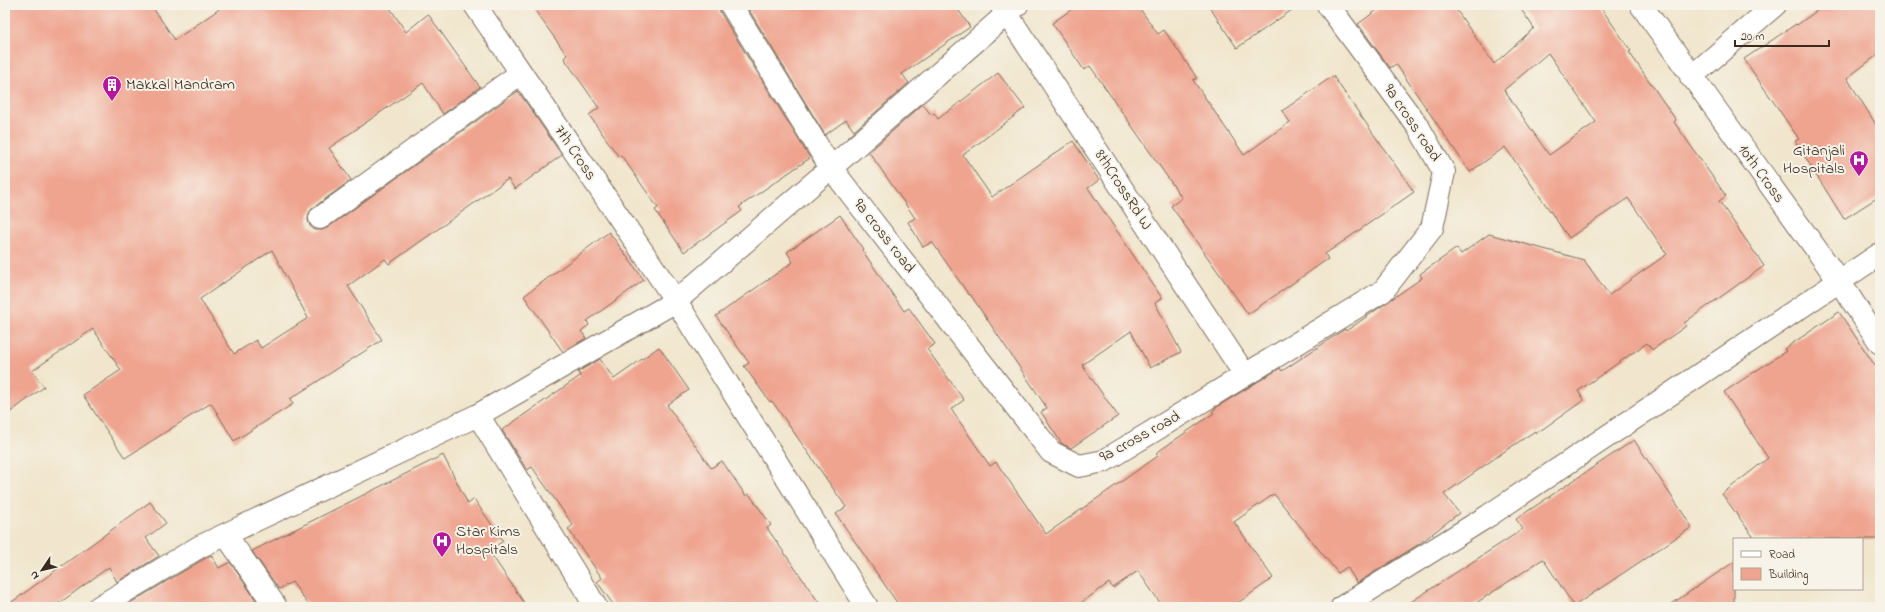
<svg xmlns="http://www.w3.org/2000/svg" width="1885" height="612" font-family="'Indie Flower',sans-serif">
	<style>
		.building { fill: #efa490; fill-rule: evenodd }
		.lines { fill: none; stroke-linecap: round; stroke-linejoin: round }
		.minor-casing { stroke: #7b6c5b; stroke-width: 24 }
		.minor { stroke: #fff; stroke-width: 22 }
		.labels { text-anchor: middle; dominant-baseline: central; stroke-width: 4; stroke-linejoin: round; paint-order: stroke }
		.poi-label { font-size: 16px; fill: #3b2a1e; stroke: #f7f3e8; text-anchor: start }
		.street-label { font-size: 16px; fill: #3b2a1e; stroke: #f7f3e8 }
	</style>
	<rect width="100%" height="100%" fill="#f7f3e8"/>
	<filter id="ink" filterUnits="userSpaceOnUse"><feTurbulence type="fractalNoise" baseFrequency=".025" numOctaves="2"/><feDisplacementMap in="SourceGraphic" scale="8" xChannelSelector="R" yChannelSelector="G"/><feConvolveMatrix kernelMatrix="1 2 1 2 8 2 1 2 1" color-interpolation-filters="sRGB"/></filter>
	<filter id="wash" filterUnits="userSpaceOnUse"><feTurbulence type="fractalNoise" baseFrequency=".012" numOctaves="4" result="noise"/><feDisplacementMap in="SourceGraphic" scale="16" xChannelSelector="R" yChannelSelector="G"/><feGaussianBlur stdDeviation="0.9" result="paint"/><feColorMatrix in="noise" values="0 0 0 0 0 0 0 0 0 0 0 0 0 0 0 0 0 1.4 0 .05"/><feComposite in="paint" operator="in"/></filter>
	<g filter="url(#wash)">
		<rect width="100%" height="100%" fill="#f1e6cd"/>
		<g id="blocks">
			<path class="building" d="M 5,5 L 151,5 L 175,40 L 225,5 L 388,5 L 406,32 L 428,14 L 480,87 L 443,114 L 423,83 L 329,148 L 351,180 L 313,208 L 309,213 L 308,220 L 310,226 L 315,230 L 322,230 L 327,228 L 518,91 L 562,155 L 515,189 L 508,179 L 389,264 L 385,259 L 348,286 L 382,340 L 290,399 L 293,404 L 234,441 L 211,403 L 125,458 L 83,395 L 121,370 L 93,329 L 32,371 L 44,387 L 5,416 ZM 272,250 L 308,318 L 261,348 L 256,340 L 234,354 L 200,299 Z
				M 531,5 L 719,5 L 720,12 L 810,158 L 739,207 L 742,211 L 684,252 L 655,210 L 658,208 L 621,155 L 619,157 L 589,115 L 599,108 L 564,58 L 567,55 Z
				M 746,5 L 955,5 L 970,27 L 902,74 L 909,83 L 854,131 L 846,120 L 825,135 Z
				M 1078,5 L 1137,5 L 1158,34 L 1164,30 L 1197,78 L 1193,80 L 1244,155 L 1290,122 L 1282,111 L 1333,76 L 1414,192 L 1325,254 L 1328,259 L 1248,314 L 1171,206 L 1182,198 L 1090,66 L 1084,70 L 1052,23 Z
				M 1208,5 L 1299,5 L 1237,48 Z
				M 1384,5 L 1453,5 L 1494,64 L 1534,28 L 1518,5 L 1599,5 L 1631,51 L 1629,52 L 1676,120 L 1674,122 L 1726,196 L 1719,201 L 1764,266 L 1684,323 L 1686,326 L 1652,350 L 1647,343 L 1578,391 L 1584,400 L 1537,433 L 1535,431 L 1505,451 L 1444,494 L 1459,513 L 1419,544 L 1357,583 L 1347,567 L 1338,573 L 1274,494 L 1234,522 L 1273,578 L 1232,607 L 1163,607 L 1138,571 L 1113,588 L 1109,583 L 1075,607 L 900,607 L 836,514 L 846,507 L 772,401 L 770,402 L 744,366 L 749,363 L 716,316 L 793,262 L 787,252 L 840,215 L 863,249 L 862,250 L 904,311 L 909,308 L 935,344 L 927,349 L 964,400 L 951,409 L 990,466 L 996,462 L 1046,534 L 1158,456 L 1156,453 L 1214,413 L 1212,411 L 1220,405 L 1280,368 L 1282,371 L 1345,329 L 1346,331 L 1422,278 L 1420,274 L 1457,248 L 1461,254 L 1489,234 L 1584,260 L 1609,295 L 1667,254 L 1628,198 L 1569,238 L 1505,147 L 1470,172 L 1396,64 L 1390,68 L 1358,24 ZM 1548,53 L 1596,122 L 1549,155 L 1504,90 Z
				M 1825,5 L 1880,5 L 1880,53 L 1847,78 L 1880,131 L 1880,196 L 1844,219 L 1795,141 L 1799,139 L 1744,59 L 1796,24 L 1797,25 Z
				M 998,73 L 1025,108 L 963,155 L 992,197 L 1073,141 L 1099,180 L 1088,188 L 1162,298 L 1155,303 L 1181,352 L 1150,368 L 1131,331 L 1082,365 L 1118,416 L 1071,448 L 1062,444 L 1041,412 L 1047,408 L 970,294 L 969,295 L 932,242 L 923,247 L 908,222 L 915,218 L 869,152 L 923,104 L 931,115 L 934,113 L 938,119 Z
				M 609,232 L 644,280 L 587,321 L 589,325 L 581,331 L 586,338 L 563,352 L 524,296 Z
				M 1839,312 L 1880,373 L 1880,539 L 1755,539 L 1722,494 L 1768,458 L 1724,392 L 1786,351 L 1784,349 Z
				M 659,347 L 689,390 L 667,405 L 711,468 L 722,461 L 746,496 L 749,494 L 771,525 L 767,528 L 822,607 L 615,607 L 597,582 L 602,578 L 568,529 L 573,525 L 532,467 L 527,470 L 502,430 L 580,376 L 578,372 L 600,359 L 614,379 Z
				M 1634,440 L 1692,527 L 1574,606 L 1543,559 L 1470,607 L 1403,607 L 1523,529 L 1516,519 Z
				M 443,455 L 468,504 L 474,499 L 503,541 L 489,551 L 527,607 L 310,607 L 292,582 L 279,589 L 252,551 Z
				M 150,502 L 166,523 L 146,538 L 159,556 L 117,582 L 109,567 L 54,607 L 5,607 Z
				M 211,555 L 219,568 L 230,562 L 256,600 L 243,607 L 132,607 L 130,603 Z
				M 1734,562 L 1734,607 L 1667,607 Z"/>
		</g>
	</g>
	<g filter="url(#ink)">
		<use href="#blocks" fill-opacity="0" stroke="#7b6c5b" stroke-width="1"/>
		<g class="lines">
			<g class="minor-casing">
				<path id="minor" d="M 475,5 L 676,301 L 867,607
					M 731,5 L 831,168 L 1051,452 L 1079,466 L 1104,461 L 1383,291 L 1432,228 L 1444,172 L 1419,128 L 1328,5
					M 1001,5 L 1245,375
					M 1641,5 L 1839,281 L 1880,343
					M 1691,77 L 1775,5
					M 320,218 L 521,73
					M 478,415 L 596,607
					M 226,535 L 276,607
					M 99,607 L 199,547 L 478,415 L 676,301 L 831,168 L 1017,5
					M 1342,607 L 1488,516 L 1880,254"/>
			</g>
			<use href="#minor" class="minor"/>
		</g>
	</g>
	<defs>
		<g id="building-pin" transform="scale(1)"><path d="M0 17L-7.5 6A9.5 9.5 0 1 1 7.5 6Z" fill="#b5179e" stroke="#f7f3e8"/><path d="M-4-6H4V6H1V3H-1V6H-4ZM-2.5-4.3h1.7v1.8h-1.7ZM.8-4.3h1.7v1.8H.8ZM-2.5-1h1.7V.8h-1.7ZM.8-1h1.7V.8H.8Z" fill="#fff"/></g>
		<g id="hospital-pin" transform="scale(1)"><path d="M0 17L-7.5 6A9.5 9.5 0 1 1 7.5 6Z" fill="#b5179e" stroke="#f7f3e8"/><path d="M-5-5h3v3.5h4V-5h3V5h-3V1.5h-4V5h-3Z" fill="#fff"/></g>
	</defs>
	<g fill-rule="evenodd">
		<use href="#building-pin" x="112" y="85"/>
		<use href="#hospital-pin" x="1859" y="160"/>
		<use href="#hospital-pin" x="442" y="541"/>
	</g>
	<g class="labels">
		<g class="poi-label">
			<text x="126" y="85">Makkal Mandram</text>
			<text x="1845" y="151" text-anchor="end">Gitanjali<tspan x="1845" dy="18">Hospitals</tspan></text>
			<text x="456" y="532">Star Kims<tspan x="456" dy="18">Hospitals</tspan></text>
		</g>
		<g class="street-label">
			<text transform="translate(1412 123) rotate(56)">9a cross road</text>
			<text transform="translate(575 153) rotate(56)">7th Cross</text>
			<text transform="translate(1761 174) rotate(54)">10th Cross</text>
			<text transform="translate(1123 190) rotate(57)">8thCrossRd W</text>
			<text transform="translate(884 236) rotate(52)">9a cross road</text>
			<text transform="translate(1140 437) rotate(-29)">9a cross road</text>
		</g>
	</g>
	<rect width="1885" height="612" fill="none" stroke="#f7f3e8" stroke-width="20"/>
	<rect x="1733" y="538" width="130" height="52" fill="#f7f3e8" stroke="#aca397"/>
	<rect x="1741" y="551" width="20" height="6" fill="#ffffff" stroke="#aca397"/>
	<text x="1769" y="558" font-size="12" fill="#3b2a1e">Road</text>
	<rect x="1741" y="568" width="20" height="12" fill="#efa490" stroke="#aca397"/>
	<text x="1769" y="578" font-size="12" fill="#3b2a1e">Building</text>
	<g transform="translate(42 570) rotate(235)" stroke="#f7f3e8" stroke-width="3" paint-order="stroke">
	<path d="M0-3L7 15L0 10L-7 15Z" fill="#3b2a1e"/>
	<text y="-6" font-size="11" font-weight="bold" text-anchor="middle" fill="#3b2a1e">N</text>
	</g>
	<path d="M1735 40v6h94v-6" fill="none" stroke="#3b2a1e" stroke-width="2"/>
	<text x="1741" y="40" font-size="12" fill="#3b2a1e" stroke="#f7f3e8" stroke-width="3" paint-order="stroke">20 m</text>
</svg>
